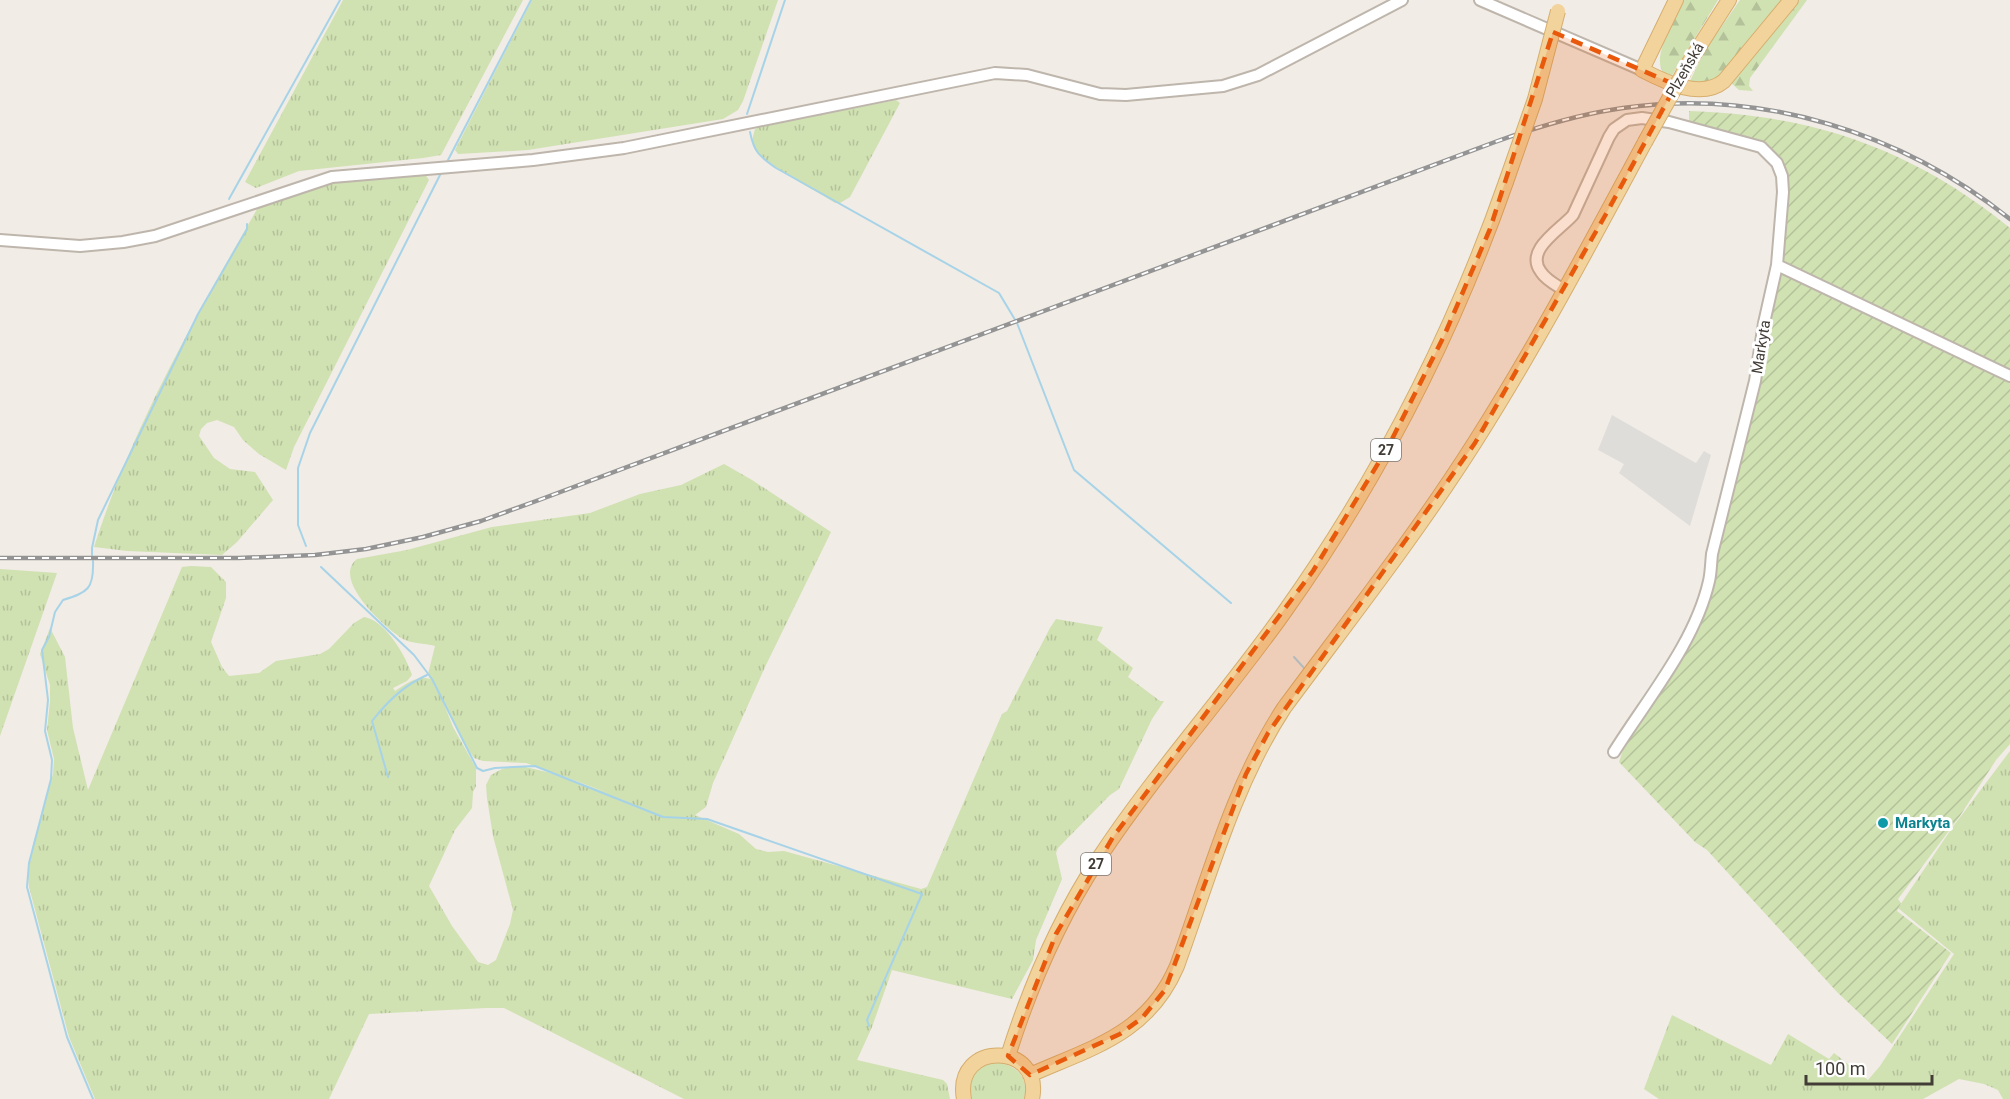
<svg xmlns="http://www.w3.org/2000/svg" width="2010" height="1099" viewBox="0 0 2010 1099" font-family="Roboto,sans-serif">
	<defs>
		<pattern id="grass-tufts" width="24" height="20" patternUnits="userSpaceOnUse" patternTransform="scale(1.5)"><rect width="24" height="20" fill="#d0e1b2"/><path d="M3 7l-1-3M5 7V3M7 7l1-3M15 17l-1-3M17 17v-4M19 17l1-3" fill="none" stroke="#b4c29a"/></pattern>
		<pattern id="forest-firs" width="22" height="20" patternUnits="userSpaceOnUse" patternTransform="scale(1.5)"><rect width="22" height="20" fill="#d0e1b2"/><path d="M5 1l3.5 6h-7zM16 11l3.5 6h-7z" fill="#b4c29a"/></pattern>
		<pattern id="garden-furrows" width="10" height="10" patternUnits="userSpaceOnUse" patternTransform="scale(1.5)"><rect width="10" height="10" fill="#d0e1b2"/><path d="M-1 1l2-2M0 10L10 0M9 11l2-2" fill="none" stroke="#b4c29a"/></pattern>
	</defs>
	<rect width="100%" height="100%" fill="#f1ece5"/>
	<path fill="url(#grass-tufts)" fill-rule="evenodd" d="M343,0h180l-82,155 -18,3 -124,13 -43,17 -11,-6z
		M532,0h246l-35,101 -5,9 -15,9 -195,31 -70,4 -3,-4 2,-4z
		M896,100l4,3 -50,94 -10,6h-5c-17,-11 -73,-40 -81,-55 -3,-7 -1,-12 1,-19l6,-3z
		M424,173l5,7 -135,267 -8,23 -27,-16 -16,-14 -9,-13 -17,-7 -10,3 -6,6 -2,7 15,22 16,11 25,3 18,28 -36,42 -15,13 -95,-4 -33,-4c39,-122 103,-233 166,-343l61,-20z
		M724,464l28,16 79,52 -66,135 -52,116 -7,24 -11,8 44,19 17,15 12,3 16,-1 137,38 6,-2 75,-173 5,-3 43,-83 6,-9 47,8 -6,13 36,28 -5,9 32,24h4l-12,18 -33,70 -9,6 -52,53 -2,5 6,26 -26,61 -3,20 -21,39 -120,-29 -20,57 -15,33 86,20 4,4 3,15h-266l-180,-91h-18l-117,6 -40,85h-234l-26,-62 -40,-150 -1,-11 5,-32 20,-70 1,-15 -7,-29 3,-29v-16l-10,-31 10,-26 15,29 8,71 15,62 94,-223 9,-1 20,1 15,15v16l-15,44 11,25 7,9 30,-3 17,-12 44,-7 9,-5 25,-26 10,-6c21,3 42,39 48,58l-5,6 -14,7 2,3c11,-7 22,-16 35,-12l-2,-5 7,-28c-11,-3 -23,-2 -32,-7 -18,-11 -72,-60 -46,-80l50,-9 85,-23 98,-14 50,-19 41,-9zM441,697l22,45 11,16 9,3 43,2 83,30 -62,-21 -22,-5 -11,-1 -12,3 -11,6 -5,10 1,13 6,38 20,74 -3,14 -14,36 -8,5 -10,-3 -26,-36 -23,-40 26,-56 17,-22 1,-16 3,-6v-18l-23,-41z
		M0,569l57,4 -57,163z
		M2010,751v348h-7l-5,-9 -14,-6 -25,-5 -36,20h-264l-15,-10 28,-74 99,50 17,-31 41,25 5,-6 34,27 12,-14 74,-112 -56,-46 54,-80z
		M999,1062c20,5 30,17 25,37h-52c-5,-23 6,-34 27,-37z"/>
	<path fill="url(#forest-firs)" d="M1682,0h36l-47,77c-4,-2 -8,-4 -10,-9 -6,-16 15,-52 21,-68z
		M1740,0h44l-64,76 -12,6 -18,-1 14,-29z
		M1795,0h12l-57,78 -1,8 4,5 -14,-1 -8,-7z"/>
	<path fill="url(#garden-furrows)" d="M1689,111c125,4 223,38 321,117v516l-14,16 -36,56 -62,83 3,4 -4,8 54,42 -59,91 -55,-52 -130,-142 -12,-8 -76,-80 14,-41 63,-101 73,-322 13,-137 -93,-40z"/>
	<path fill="#dfddda" d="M1612,415l84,48 8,-12 7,4 -21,71 -71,-53 5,-9 -26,-14z"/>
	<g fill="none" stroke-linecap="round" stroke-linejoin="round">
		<path stroke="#a7d3e8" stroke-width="2" d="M747,114l38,-114
			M750,132c4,20 9,24 26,36l223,125 18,30 57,147 157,133
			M448,160l83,-160
			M229,199l111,-199
			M306,546l-8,-21v-57l12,-35 131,-260
			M92,555v-7l6,-28 100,-206 49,-85v-5
			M93,561c1,28 -5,31 -30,39l-8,12 -6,25 -7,13 6,50 -3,31 7,29 -1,19 -22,84 -2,24 40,150 26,62
			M321,567l93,88 18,24 45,89 6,3 12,-3 40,-2 128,51 44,2 215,75 -55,126 2,6
			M1294,657l10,11
			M388,777l-16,-56c16,-20 31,-35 55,-46"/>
		<defs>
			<path id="minor" d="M1480,0l162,70
				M0,240l80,6 43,-4 32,-6 177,-59 201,-17 91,-12 371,-75 32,2 73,19 26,1 97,-9 35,-11 144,-75
				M1777,265l233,111
				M1564,290c-8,-5 -18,-10 -23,-18 -17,-22 19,-42 32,-57l36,-78 5,-8 13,-9 15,-2 27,4 92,25 16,16 5,13 1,16 -6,73 -13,58 -9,58 -43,173c-1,9 -1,19 -3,27 -14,62 -62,118 -95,171"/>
			<path id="major" d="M1676,0l-34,70c23,12 59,30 82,11l67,-81
				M1690,61l39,-61
				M1008,1056c22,-70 51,-137 91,-198 56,-85 125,-161 184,-244 94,-132 169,-278 223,-432
				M1030,1075c63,-28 118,-41 147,-109 32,-88 56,-180 107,-258 65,-88 132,-173 191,-266 61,-96 115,-198 170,-300
				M964,1099c-11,-59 80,-57 68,0"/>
		</defs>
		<use href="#minor" stroke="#beb6ac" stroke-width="14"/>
		<use href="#major" stroke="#d6ae6e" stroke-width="16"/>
		<use href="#minor" stroke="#fff" stroke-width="10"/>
		<use href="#major" stroke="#f3d39c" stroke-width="14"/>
		<defs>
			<path id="rail" d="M0,558h239l76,-3 51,-6 57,-12 58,-16 58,-21 956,-358c42,-15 84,-28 128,-34 138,-20 279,25 387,111"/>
		</defs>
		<use href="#rail" stroke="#949494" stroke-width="4.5"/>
		<use href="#rail" stroke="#fff" stroke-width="2" stroke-dasharray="7" stroke-linecap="butt"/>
		<defs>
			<path id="major-bridge" d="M1645,142l45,-81
				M1506,182l29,-83 23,-88"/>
		</defs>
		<use href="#major-bridge" stroke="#d6ae6e" stroke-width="16" stroke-linecap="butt"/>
		<use href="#major-bridge" stroke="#f3d39c" stroke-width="14"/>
	</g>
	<path fill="#e8590c" fill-opacity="0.2" stroke="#e8590c" stroke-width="4.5" stroke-dasharray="12 8" stroke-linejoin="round" d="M1553,32l123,53 -70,129 -131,229 -207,290 -22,41 -81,216 -23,28 -22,16 -90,41 -22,-19 48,-122 57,-97 200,-266 75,-124 56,-111 46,-107z"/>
	<circle fill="#0f9aa8" stroke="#fff" stroke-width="2" cx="1883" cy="823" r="6"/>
	<g text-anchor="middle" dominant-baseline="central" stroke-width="6" stroke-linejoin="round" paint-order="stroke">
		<g fill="#fff" stroke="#7b7672" stroke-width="1.5">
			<rect x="1371" y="439" width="30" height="22" rx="4.5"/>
			<rect x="1081" y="853" width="30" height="22" rx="4.5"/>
		</g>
		<g font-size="14" font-weight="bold" fill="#423c36">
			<text x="1386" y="450">27</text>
			<text x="1096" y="864">27</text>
		</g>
		<g font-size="15" fill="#423c36" stroke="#fff">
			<text transform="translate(1685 70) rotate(-60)">Plzeňská</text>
			<text transform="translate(1761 347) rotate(-81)">Markyta</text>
		</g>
		<g font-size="15" font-weight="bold" fill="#0d838f" stroke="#fff" text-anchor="start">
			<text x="1895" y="823">Markyta</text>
		</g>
	</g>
	<path d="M1806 1075v9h126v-9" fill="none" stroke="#423c36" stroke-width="3"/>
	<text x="1815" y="1075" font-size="18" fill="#423c36" stroke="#ffffff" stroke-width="4.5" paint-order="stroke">100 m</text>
</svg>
